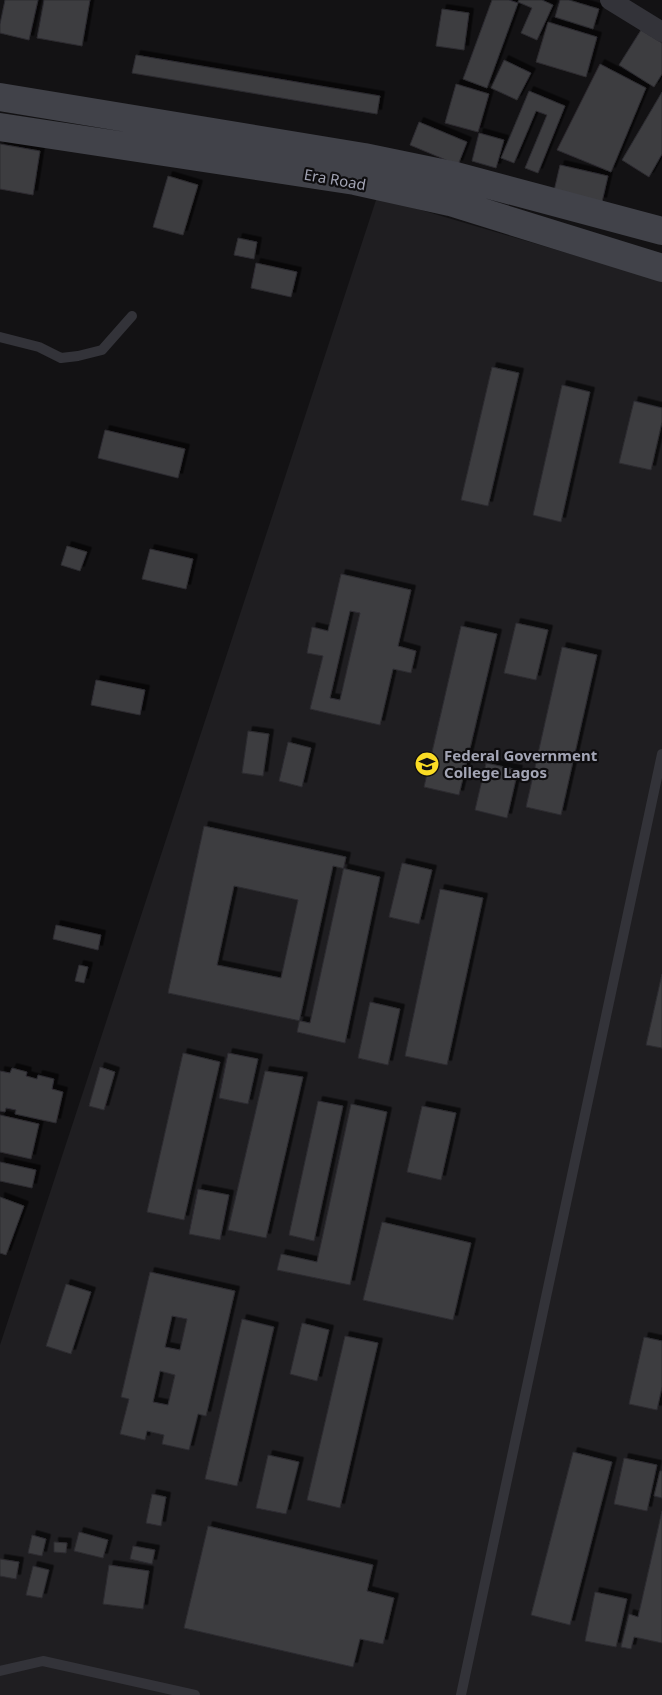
<svg xmlns="http://www.w3.org/2000/svg" width="662" height="1695" viewBox="0 0 662 1695" font-family="'Noto Sans',sans-serif">
	<defs>
		<filter id="shadow"><feDropShadow dx="4.5" dy="-4.5" stdDeviation="0" flood-color="#0009"/></filter>
	</defs>
	<rect width="100%" height="100%" fill="#131214"/>
	<path fill="#1f1e21" d="M377,197l285,84v1414h-662v-350z"/>
	<path fill="#3c3c41" stroke="#2d2c30" fill-rule="evenodd" filter="url(#shadow)" d="M5,0h33l-9,40 -29,-7v-9z
		M44,0h46l-8,46 -45,-8z
		M492,0h17l9,3 -31,85 -24,-9z
		M519,0h23l11,5 -16,35 -16,-7 11,-25 -14,-6z
		M560,0h9l30,9 -6,20 -38,-12z
		M442,9l27,4 -5,37 -28,-4z
		M548,22l49,15 -11,40 -50,-15z
		M641,30l21,13v31l-8,13 -35,-22z
		M136,55l244,41 -3,18 -245,-41z
		M504,60l27,13 -14,27 -26,-12z
		M600,64l46,24 -35,84 -54,-22z
		M456,84l33,10 -11,38 -33,-9z
		M529,91l36,15 -27,67 -13,-5 22,-53 -11,-4 -22,52 -13,-5z
		M662,92v62l-13,23 -27,-17z
		M419,122l48,20 -9,23 -48,-20z
		M479,133l25,7 -8,28 -24,-7z
		M0,144l40,7 -7,44 -33,-6z
		M560,165l48,11 -6,26 -48,-11z
		M168,176l30,9 -15,50 -30,-8z
		M238,238l19,4 -3,17 -20,-4z
		M256,263l41,9 -6,25 -40,-9z
		M492,367l27,6 -31,133 -27,-6z
		M562,385l28,7 -29,130 -28,-7z
		M634,401l28,7v14l-11,48 -32,-7z
		M105,430l80,19 -7,29 -80,-20z
		M67,546l20,6 -7,19 -19,-6z
		M150,549l43,10 -7,30 -44,-10z
		M341,574l70,16 -13,56 18,5 -5,22 -18,-4 -13,56 -70,-16 13,-53 -16,-3 5,-26 16,4zM350,611l10,2 -20,87 -10,-2z
		M516,623l32,7 -12,50 -32,-7z
		M461,626l36,8 -38,161 -35,-8z
		M562,647l35,8 -36,160 -35,-8z
		M96,680l49,10 -5,25 -49,-10z
		M248,731l21,3 -6,42 -21,-3z
		M288,742l23,6 -9,39 -23,-6z
		M486,763l32,7 -11,48 -32,-8z
		M204,826l142,31 -36,166 -142,-30zM234,886l64,14 -17,78 -64,-13z
		M402,863l30,7 -13,54 -30,-7z
		M333,866l47,11 -35,166 -48,-11z
		M440,889l43,9 -36,167 -42,-9z
		M56,925l45,10 -3,15 -45,-11z
		M79,965l9,2 -4,16 -9,-2z
		M662,974v74l-16,-3z
		M370,1002l30,7 -12,56 -30,-7z
		M183,1053l37,9 -36,158 -37,-8z
		M228,1053l30,6 -10,45 -29,-6z
		M100,1067l15,5 -11,38 -15,-4z
		M12,1068l15,4 -1,4 11,3 1,-4 16,4 -2,10 11,3 -7,31 -41,-9 1,-4 -10,-2 -1,4 -5,-1v-40l10,2z
		M265,1071l38,6 -37,161 -38,-8z
		M318,1101l25,5 -29,135 -25,-6z
		M351,1104l36,8 -37,173 -73,-15 4,-16 36,8z
		M422,1106l34,7 -15,67 -34,-8z
		M0,1115l39,9 -8,35 -31,-7z
		M0,1162l36,8 -4,18 -32,-7z
		M198,1189l31,6 -9,45 -31,-6z
		M0,1197l24,9 -18,49 -6,-2z
		M382,1222l89,21 -18,77 -90,-20z
		M150,1272l85,19 -29,125 -8,-2 -9,36 -27,-6 2,-9 -17,-4 -2,9 -25,-6 9,-35 -8,-2zM172,1316l15,3 -7,31 -15,-3zM160,1371l15,4 -7,30 -15,-3z
		M66,1284l25,8 -20,62 -25,-8z
		M242,1319l32,8 -37,159 -32,-7z
		M302,1323l27,7 -12,51 -27,-7z
		M345,1336l33,7 -38,165 -33,-8z
		M644,1337l18,4v46l-5,23 -28,-6z
		M573,1452l39,10 -42,163 -39,-10z
		M268,1455l31,7 -13,52 -30,-6z
		M624,1458l33,7 -10,46 -33,-7z
		M660,1471h2v27l-8,-2z
		M152,1494l14,3 -5,29 -15,-3z
		M662,1511v132l-28,-6 -3,12 -10,-2 8,-33 9,3z
		M208,1526l165,39 -6,26 27,7 -11,46 -23,-5 -7,28 -169,-39z
		M79,1532l29,8 -5,18 -29,-7z
		M32,1535l14,4 -4,17 -14,-3z
		M54,1542l13,1 -1,10 -12,-1z
		M133,1546l22,4 -3,14 -22,-5z
		M0,1559l19,3 -3,17 -16,-3z
		M109,1565l40,6 -6,38 -40,-5z
		M33,1566l16,4 -7,28 -16,-3z
		M595,1592l32,7 -11,48 -31,-6z"/>
	<g fill="none" stroke-linecap="round" stroke-linejoin="round">
		<path stroke="#333339" stroke-width="10" d="M0,337l39,10 22,11 17,-2 24,-6 30,-34
			M0,1671l43,-10 152,34
			M461,1695l201,-941"/>
		<path stroke="#333339" stroke-width="20" d="M610,0l52,32"/>
		<path stroke="#414249" stroke-width="28" d="M0,97l364,60 92,19 206,55
			M0,127l355,54 95,21 212,66"/>
	</g>
	<defs>
		<symbol id="school-disc" viewBox="-11 -11 22 22"><circle r="9.5" fill="#fadc25" stroke="#0e0d0f"/><path d="M0-5L7-2L0 1L-7-2ZM-4 1L0 2.5L4 1V4Q0 6-4 4Z" fill="#111"/></symbol>
	</defs>
	<g fill-rule="evenodd">
		<use href="#school-disc" x="413" y="750" width="28" height="28"/>
	</g>
	<g text-anchor="middle" dominant-baseline="central" stroke-width="4.5" stroke-linejoin="round" paint-order="stroke">
		<g font-size="15" fill="#a3a5b5" stroke="#0e0d0f">
			<text transform="translate(335 179) rotate(10)">Era Road</text>
		</g>
		<g font-size="15" font-weight="bold" fill="#a3a5b5" stroke="#0e0d0f" text-anchor="start">
			<text x="444" y="755">Federal Government<tspan x="444" dy="17">College Lagos</tspan></text>
		</g>
	</g>
</svg>
